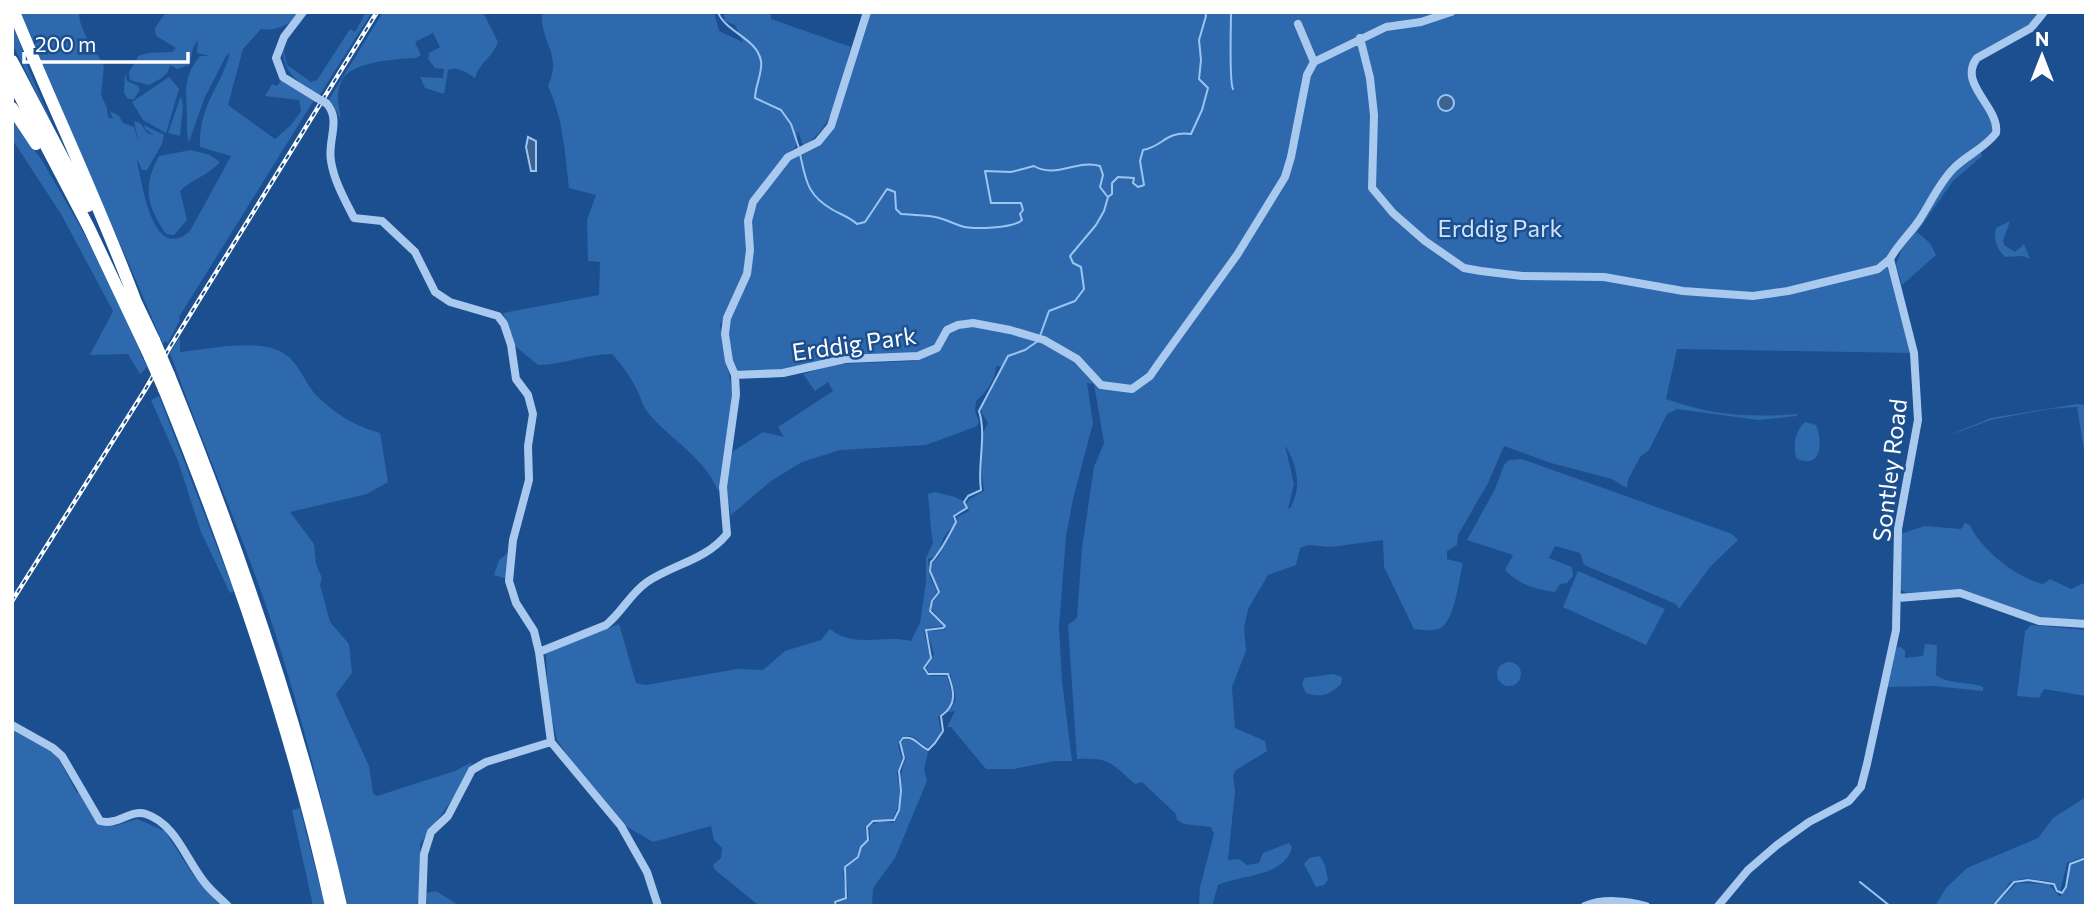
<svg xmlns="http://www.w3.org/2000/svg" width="2098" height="918" viewBox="0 0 2098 918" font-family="Commissioner,sans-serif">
	<rect width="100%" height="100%" fill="#1b4f8f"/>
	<path fill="#2e69ad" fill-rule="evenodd" d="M20,12h59c0,19 16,37 25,54l-3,29 6,13 1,9 5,2 -3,-8 9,5 4,7 11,4 5,17 -5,-23 6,2 7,10 7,2 -9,-6 -1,-4 20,10 -2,9 -15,26h-5l-5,-11v2c5,23 16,103 53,70l41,-75 -31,-9c-1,-44 20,-57 30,-94l-4,3 -22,43 -15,43c-3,-10 -2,-18 -2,-28 -1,-23 -4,-38 13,-58h10l-13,-3 1,-13 -5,8 -4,17 -12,4 -7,-4c-1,11 -12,15 -21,20l-19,-5c-4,-12 5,-13 8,-24l10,-3 24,-1 4,-4 -20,-12 -1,-8 11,-16h135c-9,12 -26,20 -40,17l-18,20 -15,56 47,34 16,-14 10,-14 -2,-11 -34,-4 7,-12 5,2 5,-7 32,21 -135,217 1,3 -12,23 -3,-2 -2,3 -34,-80 -87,-191z
		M366,12h6l-53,84c-20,-15 -37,-21 -36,-49l4,18 24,17 6,-2 33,-51 5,3z
		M383,12h100l15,30c-6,16 -19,21 -23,36 -9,-6 -17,-12 -27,-8l-4,24 -19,-6 -5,-11 23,1 1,-9 -9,-1 -7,-9 1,-6 11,-6 -7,-14 -18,9 6,13 -5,3c-19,1 -64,3 -74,22 -7,13 -3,27 -1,40l-7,-14 -6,-5z
		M542,12h172l5,19 24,11 -8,-17 -10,-4 -2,-9h48v7l80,28c-10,34 -15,81 -48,99l-5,-15 -2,16 -9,6 -36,48 -7,20 4,30 -4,23 -24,51 13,71 -15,95c-12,-32 -47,-51 -69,-77 -6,-6 -8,-16 -12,-24 -7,-14 -15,-25 -25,-36 -26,0 -49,11 -74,11l-23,-19 -12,-33 96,-18 1,-33 -12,-1 -1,-41 9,-25 -27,-7c-4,-35 -6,-70 -21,-102 15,-34 -8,-41 -6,-74z
		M870,12h1174l-13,16 -59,38 24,67 -42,34 -64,92 24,94 -237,-4 -11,50c44,16 84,19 131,15v2l-39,4 -81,-11 -10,5 -18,36 -9,7 -12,23 -1,8 -15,-9 -61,-16 -47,-17 -16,37 -30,52 -1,10 -10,6v8l16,4c-4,16 -8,55 -21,64 -7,5 -19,3 -28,2l-30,-62 -1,-27 -52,7 -22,-2 -9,3 -4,17 -28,10 -20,34 -4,19 2,23 -14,36 3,41 30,13 2,10 -31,19 -3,5 2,16 -7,69 11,-1 8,6 12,-2 4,-10 26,-10 3,4c-7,30 -51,28 -74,38l-6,21h-13l1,-19 14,-53 -3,-7 -27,-3 -7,-4 -1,-6 -34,-32 -7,2c-24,-21 -25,-27 -58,-25l-9,-134 9,-7 5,-70 12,-81 10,-24 -10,-59 -7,-1 6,40 -20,76 -7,37 -7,92 3,53 10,80h-18l-40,8h-28l-35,-42h-4l8,-16 -8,1c16,-14 4,-22 4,-37l-5,-2h-16l-4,-4 8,-15 -7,-23 16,-1 3,-4 -14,-16v-6l8,-12 -8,-18 -1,-11c11,-5 10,-16 16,-26 5,-8 10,-11 10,-20l12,-6 -3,-6 2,-5 16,-9c-2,-21 -8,-50 4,-68l-6,-10 -1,-9 9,-10 2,-10 11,-17 -7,-1c0,13 -10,27 -20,35l-1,10 4,11 -2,4 -51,19 -86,5 -38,12 -31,19 -40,34 -5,-27 6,-36 31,-20 21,5 -6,-10 55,-36 -5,-9 -13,9 -12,-17 33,-10 79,-3 11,-6 -10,-1 -135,17 -43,1 -7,-12 -3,-26 3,-18 19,-41 -1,-54 7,-16 33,-45 45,-33zM1285,445c12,21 17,40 6,62l-3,2 6,-25z
		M12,19l16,49 29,67 -45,-92z
		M125,73l2,8 11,5 2,4 -6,9h-6l-4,-6z
		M169,77l10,12 -13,44 -23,-13 -11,-18z
		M181,96l2,11 -3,29 -12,-3z
		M12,118l31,44 38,66 24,45 42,94 -7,7 -12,-20 -38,1 23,-44 -52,-97 -49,-75z
		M191,150l19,5 10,7c-11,13 -28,17 -40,29l7,29 -13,15 -8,-1c-19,-28 -24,-47 -7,-78z
		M1980,151l2,5 -29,25 -36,51 13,11 6,12 -34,30 -6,-21 6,-16 42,-65 12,-14z
		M2010,221l-7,20 1,4 11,7 9,-8 6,15 -7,-3 -18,1c-8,-9 -12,-16 -9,-29z
		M180,337v15c29,-3 58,-10 87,-5 34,7 33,34 53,52 20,18 34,26 60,34l8,49 -21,12 -77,18 24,32 2,20 6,14 -2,7 10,37 19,22 3,29 -16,21 33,72 4,27 4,3 78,-25 17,-9 -15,31 -37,51 1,35 -4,27h-70c-24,-104 -49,-208 -84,-309 -29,-82 -64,-162 -93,-244z
		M159,396l75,195 -4,2 -29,-61 -23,-71 -27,-61z
		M2077,404l9,1v87l-1,-36 -8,-49 -28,2 -58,11 -49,18 49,-20z
		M1805,422l11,3c7,17 6,46 -20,33 -3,-13 -1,-27 9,-36z
		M1522,459l210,75 6,6 -28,27 -31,42 -3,-5 -92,-39 -4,-12 -25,-7 -6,12 23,9 1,9 -6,7 -7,1 -5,8c-19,-2 -37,-8 -50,-22l8,-15 -46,-15 28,-51 9,-24 5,-5z
		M935,492l20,5 8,4 3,9 -12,4 -1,5 2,4 -11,14 -7,19 -9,3 2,18 7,14 -7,13 -1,7 15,15 -16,2 -4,4 6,25 -7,14 8,5h16l6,22 -3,8 -12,11 3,15 -5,9 -9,7c-9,-7 -16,-17 -27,-9l-2,6 4,14 -5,14 3,18 -2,16 -6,13h-19l-8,8 3,11 -8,8 -3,9c-20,14 -13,18 -11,40l-10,5 -1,5h-79l1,-2 -43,-35 -1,-4 8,-7 1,-10 -8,-8 -3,-14 -58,16 -29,-17 -42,-49 -25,-36 -9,-41 -2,-45 21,-11 52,-19 17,59 10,2 91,-16 26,1 22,-19 36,-11 9,-11c24,20 53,5 81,12l9,-18 6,-41v-24l7,-15c-3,-16 -3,-32 -5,-49z
		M1965,523l5,2c11,25 47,53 73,59l7,-5 21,10 15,-7v40l-47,-3 -80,-29 -53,3 -5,-3 -1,-56 25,-8 36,3z
		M509,552l-2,27 -13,-4 5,-15z
		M1578,571l87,38 -19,36 -83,-38z
		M2031,625l55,5v66l-42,-7 -5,9 -22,-2 8,-65z
		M1925,644l12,1 -1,30c13,10 32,6 47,12v4l-50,-5 -46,1 8,-39 6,-1 4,4v7l18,-2z
		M1497 674a12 12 0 1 1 24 0a12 12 0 1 1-24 0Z
		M1333,674l9,3 -1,7c-12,11 -19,14 -35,9l-4,-8 2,-7z
		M12,730l44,24 21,39 2,-2 25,33 11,2 22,-7 28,12 28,44 31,31h-212z
		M904,739l9,1 15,12 -4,17 3,12 -32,77 -22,30 -1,18h-35l2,-4 9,-5 -2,-29 13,-11 3,-9 8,-9 -1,-13 11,-5 13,2c15,-24 2,-43 13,-65l-5,-14z
		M2086,797v59l-19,7 -7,29 -6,-10 -29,-4 -15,4 -8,12 -12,12h-55l11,-18 21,-20 71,-30 15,-20z
		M300,808l25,98h-12l-21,-96z
		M1320,856l5,9 3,15 -4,5 -8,2 -12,-23 5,-6z
		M2086,859v47h-92l23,-23 32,1 11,13 8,-11 2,-22z
		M436,891l24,15h-33l-1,-13z"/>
	<path fill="#3c6290" stroke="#9cc4f0" stroke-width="2" d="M1438 103a8 8 0 1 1 16 0a8 8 0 1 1-16 0Z
		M528,137l8,4v30h-5l-5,-24z"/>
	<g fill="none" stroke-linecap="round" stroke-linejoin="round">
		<path stroke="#9cc4f0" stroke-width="2" d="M718,12c7,20 39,26 43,49 2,11 -6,25 -6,37l26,12 10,14 8,24
			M1231,12c0,14 -2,70 2,77
			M800,154c6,27 7,41 33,56 9,5 16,7 24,14l8,-2 22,-33 8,3 1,17 5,5c12,1 23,1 34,3 10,2 17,6 26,9 12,4 53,2 61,-6l-2,-6 3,-4 -2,-7h-30l-6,-32 26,1 23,-6c22,13 43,-7 66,0l3,9 -3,12 7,9
			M1040,336l9,-25 26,-10 9,-12 -3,-22 -8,-4 -3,-7 26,-31 8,-14 4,-14 4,-3v-11l6,-6 16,1 -1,5 5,4 6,-2 -4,-24 3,-11c21,-4 22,-19 48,-16l11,-24 6,-22 -9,-9 2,-19 -2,-20 7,-24 -1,-4
			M1860,882l30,24
			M836,906l-1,-4 11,-4 -1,-31 13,-10 3,-10 7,-7 -1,-13 6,-6 21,-1 5,-10 2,-19 -2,-20 5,-13 -4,-16 3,-4c12,-2 15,7 25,12l7,-7 8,-12 -2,-15c17,-12 13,-25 7,-42h-20l-4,-6 7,-10 -5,-28 17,-2 2,-2 -15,-15 2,-10 7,-9 -9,-21 1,-9c7,-6 20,-30 25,-40l-2,-6 13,-8 -3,-6 4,-6 13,-6c-4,-26 6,-54 -2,-79l29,-55 17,-6 13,-9
			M1993,906l21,-24 14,-2 26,4 3,7 5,2 4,-6 4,-23 16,-6"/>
		<path stroke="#a9c9ee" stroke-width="8" d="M303,12l-19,25 -8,21 7,19 34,21
			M1298,24l16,38
			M1360,38l10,40 4,37 -2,73 21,25 32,28 39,27 17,3 41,5 82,1 79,14 70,5 35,-5 90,-22 12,-10
			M326,103c16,16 1,38 5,58 3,20 14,39 23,57l28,3 33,31 20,40 15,10 48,14 6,8 7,21 5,34 12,16 5,19 -5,32 1,34 -16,60 -4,41 7,22 18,28 5,21 12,90 -65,20 -14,8 -24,46 -17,16 -7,22 -2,52
			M735,375l48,-2 62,-14 73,-3 19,-8 10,-18 11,-5 15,-2 37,7 34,10 33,19 24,26 31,4 18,-13 9,-13 78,-108 48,-78 6,-20 16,-82 7,-13 72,-35 35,-5 30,-10
			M1898,598l62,-5 79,28 47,3
			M539,652l67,-27c16,-13 24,-31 41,-43 27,-18 59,-22 80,-48l-4,-47 13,-92 -1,-20 -6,-14 -4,-27 2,-16 20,-44 3,-24 -2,-29 5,-19 35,-45 30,-15 13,-16 36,-114
			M12,725l41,23 9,8 38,65c18,5 30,-12 46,-7 30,10 40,46 59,69 6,8 15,15 23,23
			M551,742l70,84 26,46 11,34
			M1585,906c18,-8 43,-5 61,0
			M1718,906l30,-36 29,-25 32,-23 40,-21 12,-14 6,-23 29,-134 2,-101 20,-109 -4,-67 -24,-94c8,-15 21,-26 30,-40 11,-17 19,-36 34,-51 13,-13 31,-20 42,-35 4,-26 -39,-49 -19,-75l54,-30 13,-16"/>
		<path stroke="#fff" stroke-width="12" d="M14,12c40,98 86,194 123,293
			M12,61l76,145
			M12,81l77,147 61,129
			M12,108l24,36
			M134,298l20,42
			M169,375c70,173 131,349 172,531
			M164,389c68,168 128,339 167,517"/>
		<defs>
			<path id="rail" d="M12,601l133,-211 25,-43 207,-335"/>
		</defs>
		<use href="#rail" stroke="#fff" stroke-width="4.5"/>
		<use href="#rail" stroke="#1b4f8f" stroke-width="2" stroke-dasharray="5" stroke-linecap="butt"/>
		<path stroke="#a9c9ee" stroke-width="8" d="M317,98l9,5"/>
		<path stroke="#fff" stroke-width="12" d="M154,340l15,35
			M150,357l14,32"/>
	</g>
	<g text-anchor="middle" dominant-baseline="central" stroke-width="5" stroke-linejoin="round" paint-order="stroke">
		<g font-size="24" fill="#cfe3fa" stroke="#1b4f8f">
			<text x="1500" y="227">Erddig Park</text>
		</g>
		<g font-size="24" fill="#fff" stroke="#1b4f8f">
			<text transform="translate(854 343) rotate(-8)">Erddig Park</text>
			<text transform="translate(1889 470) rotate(-83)">Sontley Road</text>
		</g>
	</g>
	<rect width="2098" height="918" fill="none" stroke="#ffffff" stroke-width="28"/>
	<g transform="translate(2042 56)" stroke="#1b4f8f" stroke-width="5" paint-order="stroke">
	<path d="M0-5L12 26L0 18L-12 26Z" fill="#ffffff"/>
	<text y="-10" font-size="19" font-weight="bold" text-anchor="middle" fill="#ffffff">N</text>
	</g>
	<path d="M24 52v10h164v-10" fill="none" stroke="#ffffff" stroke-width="3.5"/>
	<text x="35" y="52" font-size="21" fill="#ffffff" stroke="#1b4f8f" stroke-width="5" paint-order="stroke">200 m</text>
</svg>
